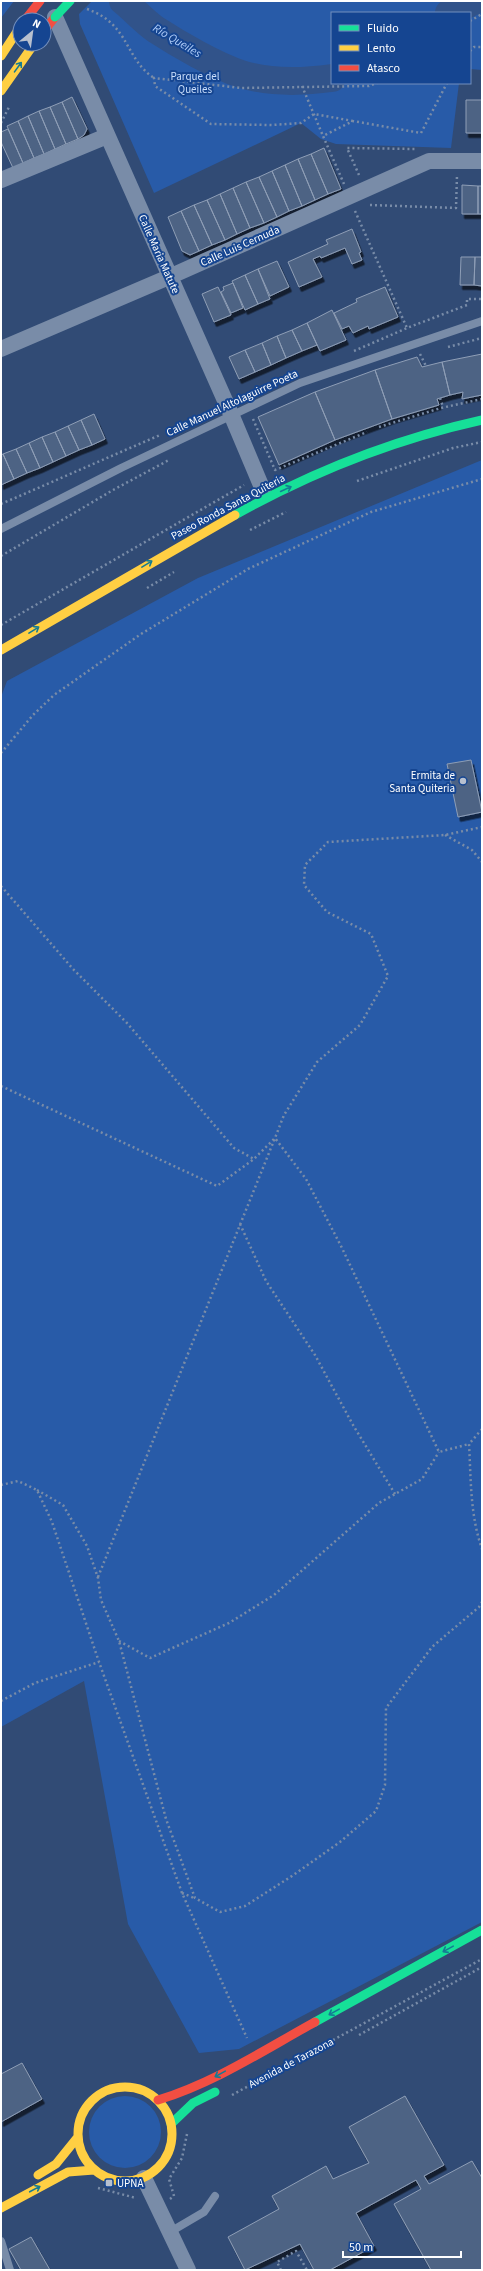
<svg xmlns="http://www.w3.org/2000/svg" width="483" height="2271" viewBox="0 0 483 2271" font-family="'Source Sans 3',sans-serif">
	<defs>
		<filter id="shadow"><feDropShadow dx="2.5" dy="4.5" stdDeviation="0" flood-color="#0009"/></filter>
	</defs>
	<rect width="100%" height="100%" fill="#314b75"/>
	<path fill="#285ba8" d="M1,1h13l-13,17z
		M92,1h390v69l-12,-1v-56h-138v70h127l-8,65 -115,-4 -15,-5 -20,-16 -147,70 -74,-169 -1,-10z
		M482,460v1462l-243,127 -40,4 -71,-129 -44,-243 -83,46v-1030l6,-16 191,-103z
		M89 2132a36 36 0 1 1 72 0a36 36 0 1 1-72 0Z"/>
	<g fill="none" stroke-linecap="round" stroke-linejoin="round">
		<path stroke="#31538a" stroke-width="28" d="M123,1c11,9 21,20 32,28 23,15 61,37 86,45 29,9 62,8 91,4
			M449,13l25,-12"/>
	</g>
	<path fill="#4e6384" stroke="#8e9eb6" filter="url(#shadow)" d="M72,97l15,32 -3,6 -6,4 -16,-37z
		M466,100h16v33h-16z
		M62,102l16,37 -12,5 -16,-37z
		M50,107l16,37 -11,5 -16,-38z
		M39,111l16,38 -11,5 -16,-38z
		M28,116l16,38 -10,4 -16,-37z
		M18,121l16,37 -11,5 -16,-37z
		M8,129l15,34 -10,5 -12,-26v-10z
		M324,148l17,41 -13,5 -17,-40z
		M311,154l17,40 -13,6 -17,-41z
		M298,159l17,41 -13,6 -17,-41z
		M285,165l17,41 -13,5 -17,-40z
		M272,171l17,40 -12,6 -18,-40z
		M259,177l18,40 -13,6 -18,-41z
		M246,182l18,41 -14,5 -17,-40z
		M462,185l16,1v28h-16z
		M478,186h4v28h-4z
		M233,188l17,40 -13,6 -17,-40z
		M220,194l17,40 -12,6 -18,-40z
		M207,200l18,40 -13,5 -18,-40z
		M194,205l18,40 -13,6 -18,-40z
		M181,211l18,40 -9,4 -8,-4 -14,-34z
		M352,229l9,23 -2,1 3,7 -10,4 -7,-16 -24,10 -1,-2 -7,3 9,18 -23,10 -11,-25 40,-18 -2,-4z
		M461,257h14l-1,28h-14z
		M475,257h7v29l-8,-1z
		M277,261l12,26 -19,9 -12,-27z
		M258,269l12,30 -12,5 -13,-29z
		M245,275l13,29 -13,6 -13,-29z
		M233,283l10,25 -12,5 -10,-21 3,-2 -1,-3z
		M218,287l13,28 -17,7 -12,-28z
		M385,287l13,30 -29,12 -1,-3 -15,7 -4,-7 -7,3 -8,-16 23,-11 -1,-3z
		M332,310l14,30 -26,11 -13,-28z
		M307,323l10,22 -15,6 -10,-21z
		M292,330l10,21 -16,7 -9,-22z
		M277,336l9,22 -15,7 -9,-22z
		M262,343l9,22 -16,7 -10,-22z
		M245,350l10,22 -16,7 -10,-22z
		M482,354v41l-20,4 1,-7 -13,3 -8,-33z
		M417,357l5,10 20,-5 8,33 -13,4 2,6 -47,14 -17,-49z
		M375,370l17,49 -57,21 -20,-48z
		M315,392l20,48 -56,25 -21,-48z
		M94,414l11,25 -13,6 -11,-25z
		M81,420l11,25 -13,5 -11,-24z
		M68,426l11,24 -13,6 -11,-24z
		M55,432l11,24 -13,6 -11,-25z
		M42,437l11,25 -13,6 -11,-25z
		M29,443l11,25 -13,5 -11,-24z
		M16,449l11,24 -13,6 -11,-25z
		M3,454l11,25 -13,6v-30z
		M471,760l11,52 -24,5 -11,-53z
		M22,2063l20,36 -41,23v-48z
		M405,2096l39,69 -20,11 5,8 43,-23 10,17v92h-51l-37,-66 27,-15 -5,-9 -60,33 18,33 -44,24h-16l-14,-26 -55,26 -17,-33 51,-28 -7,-13 54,-30 7,13 36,-16 -20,-36z
		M31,2237l19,33h-29l-12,-21z"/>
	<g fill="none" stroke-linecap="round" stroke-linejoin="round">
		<path stroke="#798ca8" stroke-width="2.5" stroke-dasharray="2 3" stroke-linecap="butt" d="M87,9c43,15 37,49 67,69
			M470,21l12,-7
			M470,51l4,-4h8
			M302,86l21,50
			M353,121l-39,-7 -13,9 -29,2 -61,-1 -56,-38 -1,-8 87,10 128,-2 8,-3
			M1,123l8,-16
			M359,175l-12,-27 69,1
			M344,184l-21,-48 30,-15 68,12 26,-50
			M370,205l86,3 1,-33
			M355,211l52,117
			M448,347l34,-9
			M354,351l53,-23 60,-23v-6h15
			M420,354l6,12
			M440,398l3,9
			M253,419l22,51 92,-38
			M379,427l62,-19 41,-9
			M357,481l96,-33 29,-6
			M1,504l159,-69
			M250,530l36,-18
			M1,556l112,-66 56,-30
			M147,588l27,-16
			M1,625l243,-140
			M1,753l32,-38 21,-20 87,-61 107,-65 123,-57 111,-33
			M445,835l27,15 10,12
			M1,886l72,83 54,54 107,125 20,11
			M1,1086l216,100 37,-27 21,-21 9,-23 33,-53 43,-37 28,-49 -17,-42 -44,-22 -23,-27 1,-20 23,-23 117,-7 37,-8
			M240,1224l26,57 49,74 38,70 42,69
			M482,1429l-13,15c2,35 1,71 13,105
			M1,1485l17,-4 19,9 15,32 47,140 83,231 65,145
			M37,1490l26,15 24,41 11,32 3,22 18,41 47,178 29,79 25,14 25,-6 47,-30 48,-34 36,-31 9,-26 1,-77 46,-61 47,-40 3,-5
			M98,1577l177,-439 31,41 35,67 98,206 30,-8
			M119,1641l31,17 79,-35 45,-28 105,-92 43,-24 17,-27
			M1,1701l34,-18 64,-21
			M182,1893l12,5
			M359,2035l123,-68
			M232,2095l250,-136
			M98,2188l38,10
			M170,2199l4,-3 -5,-17 13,-21 5,-24
			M281,2270l-4,-8 19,-11 11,19"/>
		<path stroke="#798ca8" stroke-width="8" d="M1,529l120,-61 179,-85 182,-62
			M170,2232l34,-20 11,-16
			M1,2241l9,29"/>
		<path stroke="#798ca8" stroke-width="16" d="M55,17l176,397 32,76
			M1,180l106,-44
			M1,349l168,-72 260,-116h53
			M144,2178l44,92"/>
		<path stroke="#16e098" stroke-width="9" d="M235,515c77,-43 161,-76 247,-95
			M315,2022l167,-92
			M171,2124l22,-21 22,-11"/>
		<path stroke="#ffcf43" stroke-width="9" d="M1,56l19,-29
			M1,91l33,-47
			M1,650l234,-135
			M78 2134a47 47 0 1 1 94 0a47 47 0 1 1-94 0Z
			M38,2175l18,-11 21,-26
			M1,2208l67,-36 26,-2"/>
		<path stroke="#f24e42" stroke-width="9" d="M25,20l15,-19
			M44,31l11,-14
			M158,2100c56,-17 106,-50 157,-78"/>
		<path stroke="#16e098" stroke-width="9" d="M55,17l15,-16"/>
	</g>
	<defs><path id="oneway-shaft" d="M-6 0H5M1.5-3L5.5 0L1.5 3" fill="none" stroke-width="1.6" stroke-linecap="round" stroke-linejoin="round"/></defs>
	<g stroke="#157b93">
		<use href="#oneway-shaft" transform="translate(18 67) rotate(-54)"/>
		<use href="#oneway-shaft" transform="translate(286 489) rotate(-25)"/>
		<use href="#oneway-shaft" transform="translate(147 564) rotate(-31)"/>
		<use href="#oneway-shaft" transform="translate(34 630) rotate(-32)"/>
		<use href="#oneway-shaft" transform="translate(448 1949) rotate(151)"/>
		<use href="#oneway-shaft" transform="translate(334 2012) rotate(151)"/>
		<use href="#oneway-shaft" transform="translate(220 2074) rotate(151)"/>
		<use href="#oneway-shaft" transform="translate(35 2189) rotate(-28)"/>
	</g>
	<g fill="#b7c0cf" stroke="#154591" stroke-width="1.5">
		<circle cx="463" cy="781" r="4"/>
		<rect x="105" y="2179" width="8" height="8" rx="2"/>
	</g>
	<g text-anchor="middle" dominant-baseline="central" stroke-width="4" stroke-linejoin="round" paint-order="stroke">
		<g font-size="11" fill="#c9defc" stroke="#154591">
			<text x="195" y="76">Parque del<tspan x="195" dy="13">Queiles</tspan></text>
		</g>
		<g font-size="11" fill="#fff" stroke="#154591">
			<text transform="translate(240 246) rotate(-24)">Calle Luis Cernuda</text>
			<text transform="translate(159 254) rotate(66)">Calle Maria Matute</text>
			<text transform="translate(232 403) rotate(-25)">Calle Manuel Altolaguirre Poeta</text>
			<text transform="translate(228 507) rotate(-28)">Paseo Ronda Santa Quiteria</text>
			<text transform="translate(291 2063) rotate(-28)">Avenida de Tarazona</text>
		</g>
		<g font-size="11" fill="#fff" stroke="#154591" text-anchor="end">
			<text x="455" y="775">Ermita de<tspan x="455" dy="13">Santa Quiteria</tspan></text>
			<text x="117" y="2183" text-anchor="start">UPNA</text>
		</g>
		<g font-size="12" font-style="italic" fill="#afccf8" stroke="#154591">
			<text transform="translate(177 41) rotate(31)">Río Queiles</text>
		</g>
	</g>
	<rect width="483" height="2271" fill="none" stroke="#ffffff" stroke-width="4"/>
	<rect x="331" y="12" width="140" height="72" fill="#154591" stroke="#738fbd"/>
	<rect x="339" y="25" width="20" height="6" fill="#16e098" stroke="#738fbd"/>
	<text x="367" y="32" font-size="12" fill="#ffffff">Fluido</text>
	<rect x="339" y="45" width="20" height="6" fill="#ffcf43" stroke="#738fbd"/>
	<text x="367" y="52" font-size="12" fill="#ffffff">Lento</text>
	<rect x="339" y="65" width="20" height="6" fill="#f24e42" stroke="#738fbd"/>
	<text x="367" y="72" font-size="12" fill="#ffffff">Atasco</text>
	<g transform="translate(32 32) rotate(29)"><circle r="19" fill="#154591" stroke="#738fbd"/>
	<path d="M0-3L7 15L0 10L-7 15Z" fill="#b7c0cf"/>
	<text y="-6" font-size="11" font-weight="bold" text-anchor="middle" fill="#ffffff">N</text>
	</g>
	<path d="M343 2251v6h118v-6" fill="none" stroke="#ffffff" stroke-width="2"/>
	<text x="349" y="2251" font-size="12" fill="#ffffff" stroke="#154591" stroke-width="3" paint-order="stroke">50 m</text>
</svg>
